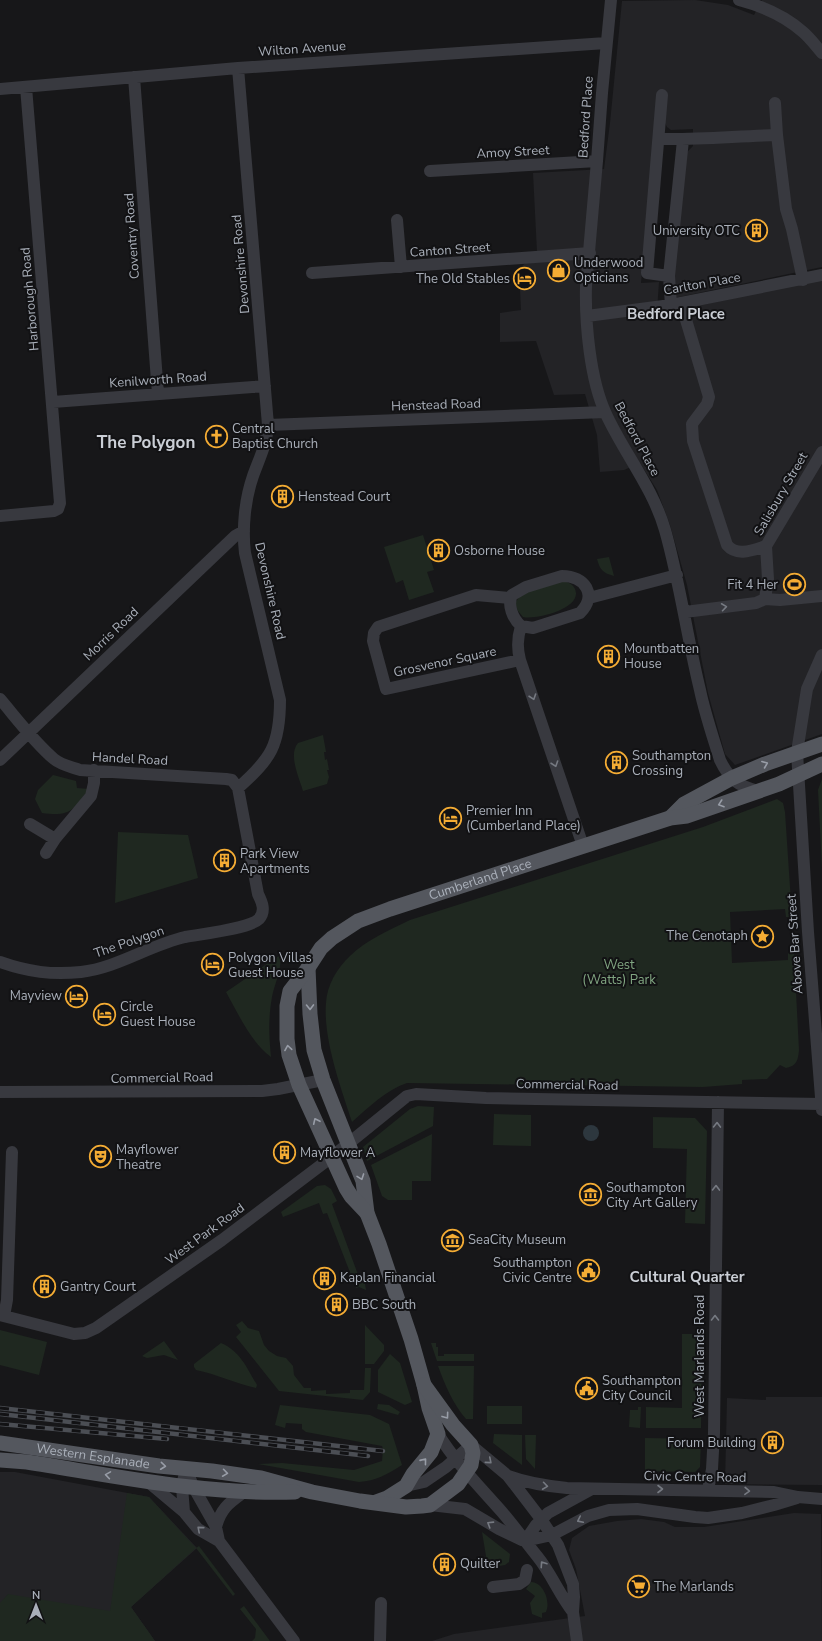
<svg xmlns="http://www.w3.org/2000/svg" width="822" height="1641" viewBox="0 0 822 1641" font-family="'Nunito Sans',sans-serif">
	<rect width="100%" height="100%" fill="#171719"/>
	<path fill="#232326" d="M695,0l33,5 26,10 8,-15h60v267l-148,31 -1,-11 13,-134 7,-7v-17l-22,1 -4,-3 -2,-4 2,-32 -8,2 -18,190 18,-1 -2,29 165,-31v454l-87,31 -10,-11 -17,-61 -21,-108 -17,-60 -13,-35 -17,-27 -16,7 -24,2 -3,-37 -12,-41 -31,1 -18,-54 -36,1v-29l21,-3 -2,-41 18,-17 -4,-79 71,-4 6,-46 12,-122z
		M766,1397h56v88l-97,-1 2,-86 39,2z
		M0,1472h15l134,25 48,51 -66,59 24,34h-155z
		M794,1513l27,1 1,127h-390l22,-7 131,-18 -9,-47 -7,-19 3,-12 17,-12 28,-5 24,-2 23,3 11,5h29z"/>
	<path fill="#1f2820" d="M423,535l11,35 -7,2 7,20 -25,8 -6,-20 -7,3 -12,-36z
		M609,557l5,19c-11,-3 -14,-6 -17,-17z
		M563,581c7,2 12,4 13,12 1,17 -41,27 -53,24l-5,-6 -3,-7c7,-17 32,-18 48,-23z
		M323,735l3,17h-2l1,8 2,-1 2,11h-2l2,7 -2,7 -24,7c-4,-14 -15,-36 -5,-48z
		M53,775l23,6 1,7 12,1c-16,21 -18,28 -47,24l-7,-14 3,-9z
		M822,779v89l-4,-78z
		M777,799l6,4 2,9 7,105h-6l-1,-8 -55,3 2,51 56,-3v-7h6l5,97c-1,10 -2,16 -13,18l-6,-3 -13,14 -25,1v4l-39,3 -296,-4c-21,7 -38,24 -55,39 -11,-34 -29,-83 -26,-119 1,-18 11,-35 24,-47 16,-16 40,-26 60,-36l293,-93z
		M118,832l70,3 10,43 -83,25z
		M280,955c2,17 -5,26 -8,42 -4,23 -3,38 -1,60 -21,-16 -32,-42 -45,-65z
		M418,1106l16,1 -1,19 -66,35 -4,-14 47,-38z
		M494,1114l37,1v31l-38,-1z
		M653,1117l42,1 12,13 -2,93 -20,-1 2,-74 -34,-1z
		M432,1134l-1,47h-19v19h-24l-6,-4 -11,-31z
		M325,1185l6,4 6,12 -5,3 28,76 5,4 1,6 -7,-3 -3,1 -29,-75 -4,1 -4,-11 -36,14 -2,-5 36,-26z
		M242,1321l6,7 11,3 5,14 5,6 8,5 9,2 7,8 1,9 10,13h7v3l15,-1v4l24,-1v-3h14l1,-22h6l-1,24 -7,8 -84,-9 -43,-54 5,-5 -5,-7z
		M365,1325l19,20v6l-10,13h-9z
		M0,1330l47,12 -8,33 -39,-10z
		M682,1334h20l-1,94h-55v-21l36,1z
		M164,1341l14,19 -14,-5 -17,3 -5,-2z
		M221,1343c19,8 26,25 36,42l-1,3c-21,-5 -40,-14 -60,-18l-2,-3v-3z
		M431,1343h5v4h2v9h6v-2h30v7h-37z
		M390,1354l10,9 12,39 -7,3 -27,-13v-22z
		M438,1366h36l-1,53h-7c-13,-15 -21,-34 -28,-53z
		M378,1404l11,1 11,7 -2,3 -21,-6z
		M280,1405l90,10 19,9 13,41c-14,9 -26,16 -43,17l-101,-18 24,-1 72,7 28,-9 1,-12 -1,-3 -76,-14 -4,-3v-5l-16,-1 -1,5 -10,-3z
		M487,1406h35v18h-35z
		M638,1407h3l-1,21 -11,-1 1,-17h8z
		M494,1434l28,1v30l-29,-22z
		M525,1435h11l-1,34 -9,-10z
		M645,1438l56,1 -1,28 -5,5 -50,-1z
		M127,1493l22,4 47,51 3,-2 36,48 -2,2 -37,-48 -65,59 24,34h-155v-38l8,-9 102,17z
		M482,1532l28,22 -1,8 -4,3 -17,3z
		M531,1582c12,0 20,19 15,30l-4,1v5l-10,-4 -2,-11 5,-7 -9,-7z
		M244,1606l26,35h-18l3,-3 1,-9 -16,-20z"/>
	<path fill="#2d373e" d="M583 1133a8 8 0 1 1 16 0a8 8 0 1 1-16 0Z"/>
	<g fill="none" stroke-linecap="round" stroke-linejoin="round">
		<path stroke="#38393f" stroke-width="12" d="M611,0l-9,93 -5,68 -11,125c-1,37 4,94 20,128 18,39 47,74 59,116 15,53 22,107 35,160 5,24 13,47 20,70 9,19 18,26 38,31
			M739,0c23,6 46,16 64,32 7,6 13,14 19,21
			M238,68l30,357c-1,19 -9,34 -15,51 -8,23 -11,52 -8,77l35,147c0,45 -9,59 -42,88
			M134,77l24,317
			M0,89l238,-21 368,-25
			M662,95l-15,178 22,3 14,-136
			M775,103l2,32 9,74 6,20 11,51
			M659,139c39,1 78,-3 118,-4
			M430,171l167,-10
			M397,220l4,47
			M312,273l278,-20
			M669,276l2,29
			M681,303l28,94 -2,7 -15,20 1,17 34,104c10,12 26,5 39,1
			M587,316l84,-11 151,-30
			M53,402l212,-16
			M268,425l337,-13
			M0,516l54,-5 4,-2 2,-6 -34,-416
			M562,576c23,0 36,19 18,37l-47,15 -12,-2c-8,-7 -14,-21 -9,-31l14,-8z
			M511,598l-35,-3 -98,32 -4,6 -1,8 13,48 134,-29
			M589,598l88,-23
			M765,599l3,-20 -2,-33 56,-94
			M685,612l71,-9 9,-4 15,1 42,-4
			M521,626c-4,13 -4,22 -1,34l63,186
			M822,655l-15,34 -10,63 11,180 14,178
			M0,699c17,20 34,43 54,60 7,6 18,8 26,11l146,9 6,1 6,8 20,106c4,8 8,17 1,25 -10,10 -58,15 -74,18 -35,8 -68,31 -104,35 -29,3 -53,0 -81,-10
			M0,760l235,-224 9,-5
			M30,824l25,15
			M46,853l9,-14 36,-43 3,-13v-13
			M0,1092l262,-1 16,-2 45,-9
			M0,1315l74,19 11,-1 11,-5 126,-88 111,-84 74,-60 9,-2 70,4 335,6
			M4,1316l3,-16 5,-148
			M438,1434c18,29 42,53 64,78 12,14 23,29 35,44 14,17 22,38 36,56
			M186,1469l8,19 22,39 3,14 75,100
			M508,1476c19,7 38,10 59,12l207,4 24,5 24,2
			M147,1481l37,31 14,17 21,12
			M406,1486l18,-4 22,-15 25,-22 37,31 33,43 17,26 15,39 1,13 -1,15 4,29
			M708,1490l4,-21 2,-36 4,-331
			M430,1505l35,4 34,20 23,11
			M184,1512l-2,-25 2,-10
			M216,1527c5,-19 13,-24 28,-35
			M525,1541l27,-6 36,-19 21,-6 28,-1 58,8 13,1 34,-5 32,-8 23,-7
			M525,1541l11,-16 12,-12 42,-23
			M493,1587l26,-3 6,-4 2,-10
			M380,1641l1,-38"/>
		<g stroke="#54575e" stroke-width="15">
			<path d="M670,818l14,-14 48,-26 33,-14 57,-20"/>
			<path d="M308,968l2,46 4,36 9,30 40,101 4,32 12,31 32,95 13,46 5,23 9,26 -7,18 -18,22 -7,12 -19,12 -11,4"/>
			<path id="s1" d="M367,1213l-16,-17 -5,-8 -47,-103 -10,-30 -2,-16v-33l3,-15 18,-23 13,-20 11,-10 26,-17 32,-12 280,-91 17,-2 92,-32 43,-20"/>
			<path id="s2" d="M0,1443l159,23 53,5 49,7 51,14 48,9 46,6 16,-1 8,-1 28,-21 13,-19 2,-12 -2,-8 -18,-20 -29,-40"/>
			<path d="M0,1460l27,2c89,14 178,33 268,30"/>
		</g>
		<defs>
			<path id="rail" d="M0,1408l383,43
				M0,1414l368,42
				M0,1424l167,15"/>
		</defs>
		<use href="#rail" stroke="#4b4e54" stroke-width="4.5"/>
		<use href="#rail" stroke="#121214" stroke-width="3" stroke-dasharray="9" stroke-linecap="butt"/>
	</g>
	<defs><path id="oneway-chevron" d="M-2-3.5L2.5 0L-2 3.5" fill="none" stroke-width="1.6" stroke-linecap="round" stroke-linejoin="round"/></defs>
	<g stroke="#767a82">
		<use href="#oneway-chevron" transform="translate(724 607) rotate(-8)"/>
		<use href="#oneway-chevron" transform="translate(533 697) rotate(71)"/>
		<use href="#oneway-chevron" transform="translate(555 764) rotate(71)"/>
		<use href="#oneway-chevron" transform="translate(717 1125) rotate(-89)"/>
		<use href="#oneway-chevron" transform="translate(716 1188) rotate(-89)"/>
		<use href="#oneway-chevron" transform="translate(715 1318) rotate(-90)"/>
		<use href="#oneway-chevron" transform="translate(489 1461) rotate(40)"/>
		<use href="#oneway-chevron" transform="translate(545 1486) rotate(8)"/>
		<use href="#oneway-chevron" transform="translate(660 1489)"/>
		<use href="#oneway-chevron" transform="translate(747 1491) rotate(2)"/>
		<use href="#oneway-chevron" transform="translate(580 1520) rotate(154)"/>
		<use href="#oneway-chevron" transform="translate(490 1524) rotate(-148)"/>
		<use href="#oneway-chevron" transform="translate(200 1529) rotate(-139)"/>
		<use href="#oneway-chevron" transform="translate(543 1564) rotate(-124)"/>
	</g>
	<g stroke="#989da7">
		<use href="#oneway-chevron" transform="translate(765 764) rotate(-22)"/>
		<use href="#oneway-chevron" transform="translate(721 804) rotate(161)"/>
		<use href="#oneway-chevron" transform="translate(310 1007) rotate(89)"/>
		<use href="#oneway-chevron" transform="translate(288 1048) rotate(-99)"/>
		<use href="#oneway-chevron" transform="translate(316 1121) rotate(-115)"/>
		<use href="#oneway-chevron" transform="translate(361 1177) rotate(70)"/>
		<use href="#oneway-chevron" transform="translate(446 1416) rotate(54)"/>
		<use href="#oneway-chevron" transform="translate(424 1461) rotate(-51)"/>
		<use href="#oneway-chevron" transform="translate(163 1466) rotate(6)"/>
		<use href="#oneway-chevron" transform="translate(225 1473) rotate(8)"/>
		<use href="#oneway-chevron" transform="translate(108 1475) rotate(-171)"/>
	</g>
	<defs>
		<symbol id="building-ring" viewBox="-11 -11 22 22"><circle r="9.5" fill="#121214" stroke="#f4ac34" stroke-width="1.5"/><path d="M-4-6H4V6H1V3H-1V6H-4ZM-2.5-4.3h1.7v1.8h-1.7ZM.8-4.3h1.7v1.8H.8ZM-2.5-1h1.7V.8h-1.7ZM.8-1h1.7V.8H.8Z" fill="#f4ac34"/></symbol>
		<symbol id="shop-ring" viewBox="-11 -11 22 22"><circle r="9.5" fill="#121214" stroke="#f4ac34" stroke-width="1.5"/><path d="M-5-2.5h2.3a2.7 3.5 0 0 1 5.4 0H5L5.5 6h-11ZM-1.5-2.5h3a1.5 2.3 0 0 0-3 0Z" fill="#f4ac34"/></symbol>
		<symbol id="hotel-ring" viewBox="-11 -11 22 22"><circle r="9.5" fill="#121214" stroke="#f4ac34" stroke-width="1.5"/><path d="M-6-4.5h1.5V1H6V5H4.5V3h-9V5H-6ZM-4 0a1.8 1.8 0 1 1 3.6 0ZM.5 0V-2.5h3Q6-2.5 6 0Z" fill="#f4ac34"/></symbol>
		<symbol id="church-ring" viewBox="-11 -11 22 22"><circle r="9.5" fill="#121214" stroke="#f4ac34" stroke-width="1.5"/><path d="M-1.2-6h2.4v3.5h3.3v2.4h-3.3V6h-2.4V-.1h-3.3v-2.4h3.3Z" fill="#f4ac34"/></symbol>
		<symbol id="stadium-ring" viewBox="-11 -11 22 22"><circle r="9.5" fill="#121214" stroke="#f4ac34" stroke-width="1.5"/><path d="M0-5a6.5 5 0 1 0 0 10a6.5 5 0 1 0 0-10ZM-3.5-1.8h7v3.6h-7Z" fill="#f4ac34"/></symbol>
		<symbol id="sight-ring" viewBox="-11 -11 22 22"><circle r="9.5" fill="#121214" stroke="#f4ac34" stroke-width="1.5"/><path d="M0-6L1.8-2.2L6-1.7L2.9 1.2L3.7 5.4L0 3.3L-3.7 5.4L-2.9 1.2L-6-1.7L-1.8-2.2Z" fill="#f4ac34"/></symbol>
		<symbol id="theatre-ring" viewBox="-11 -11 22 22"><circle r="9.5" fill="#121214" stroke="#f4ac34" stroke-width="1.5"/><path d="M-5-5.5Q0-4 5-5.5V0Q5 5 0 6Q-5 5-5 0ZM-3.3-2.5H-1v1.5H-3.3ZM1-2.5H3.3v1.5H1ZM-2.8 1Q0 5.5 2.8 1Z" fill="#f4ac34"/></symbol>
		<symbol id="museum-ring" viewBox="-11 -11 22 22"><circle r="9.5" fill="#121214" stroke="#f4ac34" stroke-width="1.5"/><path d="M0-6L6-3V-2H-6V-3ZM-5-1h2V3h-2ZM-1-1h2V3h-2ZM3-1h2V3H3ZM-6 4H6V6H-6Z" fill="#f4ac34"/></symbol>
		<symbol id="civic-ring" viewBox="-11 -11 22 22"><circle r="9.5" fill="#121214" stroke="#f4ac34" stroke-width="1.5"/><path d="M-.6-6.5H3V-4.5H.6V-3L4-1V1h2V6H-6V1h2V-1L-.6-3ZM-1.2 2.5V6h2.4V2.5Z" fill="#f4ac34"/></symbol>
		<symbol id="supermarket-ring" viewBox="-11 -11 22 22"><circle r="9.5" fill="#121214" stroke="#f4ac34" stroke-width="1.5"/><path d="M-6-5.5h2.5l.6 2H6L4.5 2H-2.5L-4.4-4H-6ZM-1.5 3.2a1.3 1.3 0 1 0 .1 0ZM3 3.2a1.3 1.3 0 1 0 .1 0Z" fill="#f4ac34"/></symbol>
	</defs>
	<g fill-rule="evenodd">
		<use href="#building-ring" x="744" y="218" width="25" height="25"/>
		<use href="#shop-ring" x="546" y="258" width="25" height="25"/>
		<use href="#hotel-ring" x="512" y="266" width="25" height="25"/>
		<use href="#church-ring" x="204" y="424" width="25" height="25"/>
		<use href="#building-ring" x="270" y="484" width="25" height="25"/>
		<use href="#building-ring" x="426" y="538" width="25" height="25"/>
		<use href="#stadium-ring" x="782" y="572" width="25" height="25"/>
		<use href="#building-ring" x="596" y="644" width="25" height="25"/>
		<use href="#building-ring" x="604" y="750" width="25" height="25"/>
		<use href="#hotel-ring" x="438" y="806" width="25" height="25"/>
		<use href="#building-ring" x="212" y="848" width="25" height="25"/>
		<use href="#sight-ring" x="750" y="924" width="25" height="25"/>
		<use href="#hotel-ring" x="200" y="952" width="25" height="25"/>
		<use href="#hotel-ring" x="64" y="984" width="25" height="25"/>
		<use href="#hotel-ring" x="92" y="1002" width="25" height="25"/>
		<use href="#building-ring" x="272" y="1140" width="25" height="25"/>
		<use href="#theatre-ring" x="88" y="1144" width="25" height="25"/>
		<use href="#museum-ring" x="578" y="1182" width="25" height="25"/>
		<use href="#museum-ring" x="440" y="1228" width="25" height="25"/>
		<use href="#civic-ring" x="576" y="1258" width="25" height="25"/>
		<use href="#building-ring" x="312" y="1266" width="25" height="25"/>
		<use href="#building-ring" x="32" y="1274" width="25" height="25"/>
		<use href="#building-ring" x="324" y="1292" width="25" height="25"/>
		<use href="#civic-ring" x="574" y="1376" width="25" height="25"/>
		<use href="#building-ring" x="760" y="1430" width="25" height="25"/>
		<use href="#building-ring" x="432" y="1552" width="25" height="25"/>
		<use href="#supermarket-ring" x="626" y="1574" width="25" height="25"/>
	</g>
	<g text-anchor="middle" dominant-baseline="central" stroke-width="4" stroke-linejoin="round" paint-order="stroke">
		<g font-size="13" fill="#a9afb9" stroke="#121214">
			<text transform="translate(302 49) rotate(-4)">Wilton Avenue</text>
			<text transform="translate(586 117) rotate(-86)">Bedford Place</text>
			<text transform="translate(513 152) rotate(-3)">Amoy Street</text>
			<text transform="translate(132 236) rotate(-94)">Coventry Road</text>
			<text transform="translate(450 250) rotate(-4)">Canton Street</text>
			<text transform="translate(241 264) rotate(-95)">Devonshire Road</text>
			<text transform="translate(702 284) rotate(-10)">Carlton Place</text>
			<text transform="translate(30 299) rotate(-95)">Harborough Road</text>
			<text transform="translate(158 380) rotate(-4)">Kenilworth Road</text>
			<text transform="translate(436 405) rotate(-2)">Henstead Road</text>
			<text transform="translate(637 439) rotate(62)">Bedford Place</text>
			<text transform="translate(781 494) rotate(-60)">Salisbury Street</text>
			<text transform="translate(270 591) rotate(77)">Devonshire Road</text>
			<text transform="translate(111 634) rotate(-44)">Morris Road</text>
			<text transform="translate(445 662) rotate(-12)">Grosvenor Square</text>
			<text transform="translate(130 759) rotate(3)">Handel Road</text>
			<text stroke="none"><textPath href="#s1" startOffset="470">Cumberland Place</textPath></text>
			<text transform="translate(129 942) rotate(-19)">The Polygon</text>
			<text transform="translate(795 944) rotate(-94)">Above Bar Street</text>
			<text transform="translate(162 1078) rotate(-1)">Commercial Road</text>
			<text transform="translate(567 1085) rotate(1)">Commercial Road</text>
			<text transform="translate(205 1234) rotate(-36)">West Park Road</text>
			<text transform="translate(700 1356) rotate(-90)">West Marlands Road</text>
			<text stroke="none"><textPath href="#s2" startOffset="94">Western Esplanade</textPath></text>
			<text transform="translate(695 1477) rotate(1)">Civic Centre Road</text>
		</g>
		<g font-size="13" fill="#a9afb9" stroke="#121214" text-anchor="start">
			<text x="740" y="231" text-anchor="end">University OTC</text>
			<text x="574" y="263">Underwood<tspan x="574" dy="15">Opticians</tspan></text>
			<text x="510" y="279" text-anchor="end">The Old Stables</text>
			<text x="232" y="429">Central<tspan x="232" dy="15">Baptist Church</tspan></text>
			<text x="298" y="497">Henstead Court</text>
			<text x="454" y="551">Osborne House</text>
			<text x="778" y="585" text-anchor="end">Fit 4 Her</text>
			<text x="624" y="649">Mountbatten<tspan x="624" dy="15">House</tspan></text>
			<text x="632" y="756">Southampton<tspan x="632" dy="15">Crossing</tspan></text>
			<text x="466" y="811">Premier Inn<tspan x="466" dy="15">(Cumberland Place)</tspan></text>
			<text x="240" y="854">Park View<tspan x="240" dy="15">Apartments</tspan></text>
			<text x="748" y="936" text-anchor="end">The Cenotaph</text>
			<text x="228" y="958">Polygon Villas<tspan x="228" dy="15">Guest House</tspan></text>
			<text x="62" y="996" text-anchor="end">Mayview</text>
			<text x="120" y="1007">Circle<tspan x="120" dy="15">Guest House</tspan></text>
			<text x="116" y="1150">Mayflower<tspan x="116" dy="15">Theatre</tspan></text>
			<text x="300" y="1153">Mayflower A</text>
			<text x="606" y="1188">Southampton<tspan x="606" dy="15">City Art Gallery</tspan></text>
			<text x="468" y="1240">SeaCity Museum</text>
			<text x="572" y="1263" text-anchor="end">Southampton<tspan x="572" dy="15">Civic Centre</tspan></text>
			<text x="340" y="1278">Kaplan Financial</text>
			<text x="60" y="1287">Gantry Court</text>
			<text x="352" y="1305">BBC South</text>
			<text x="602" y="1381">Southampton<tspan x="602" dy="15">City Council</tspan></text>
			<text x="756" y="1443" text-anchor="end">Forum Building</text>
			<text x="460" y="1564">Quilter</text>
			<text x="654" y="1587">The Marlands</text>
		</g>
		<g font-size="13" fill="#80a581" stroke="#121214">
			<text x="619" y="965">West<tspan x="619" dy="15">(Watts) Park</tspan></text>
		</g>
		<g font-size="15" font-weight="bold" fill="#caced5" stroke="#121214">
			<text x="676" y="314">Bedford Place</text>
			<text x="687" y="1277">Cultural Quarter</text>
		</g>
		<g font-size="17" font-weight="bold" fill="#caced5" stroke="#121214">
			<text x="146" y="442">The Polygon</text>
		</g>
	</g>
	<g transform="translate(36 1605)" stroke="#121214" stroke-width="3" paint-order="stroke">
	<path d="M0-3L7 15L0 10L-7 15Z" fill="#a9afb9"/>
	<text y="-6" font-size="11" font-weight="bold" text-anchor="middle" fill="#a9afb9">N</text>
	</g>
</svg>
